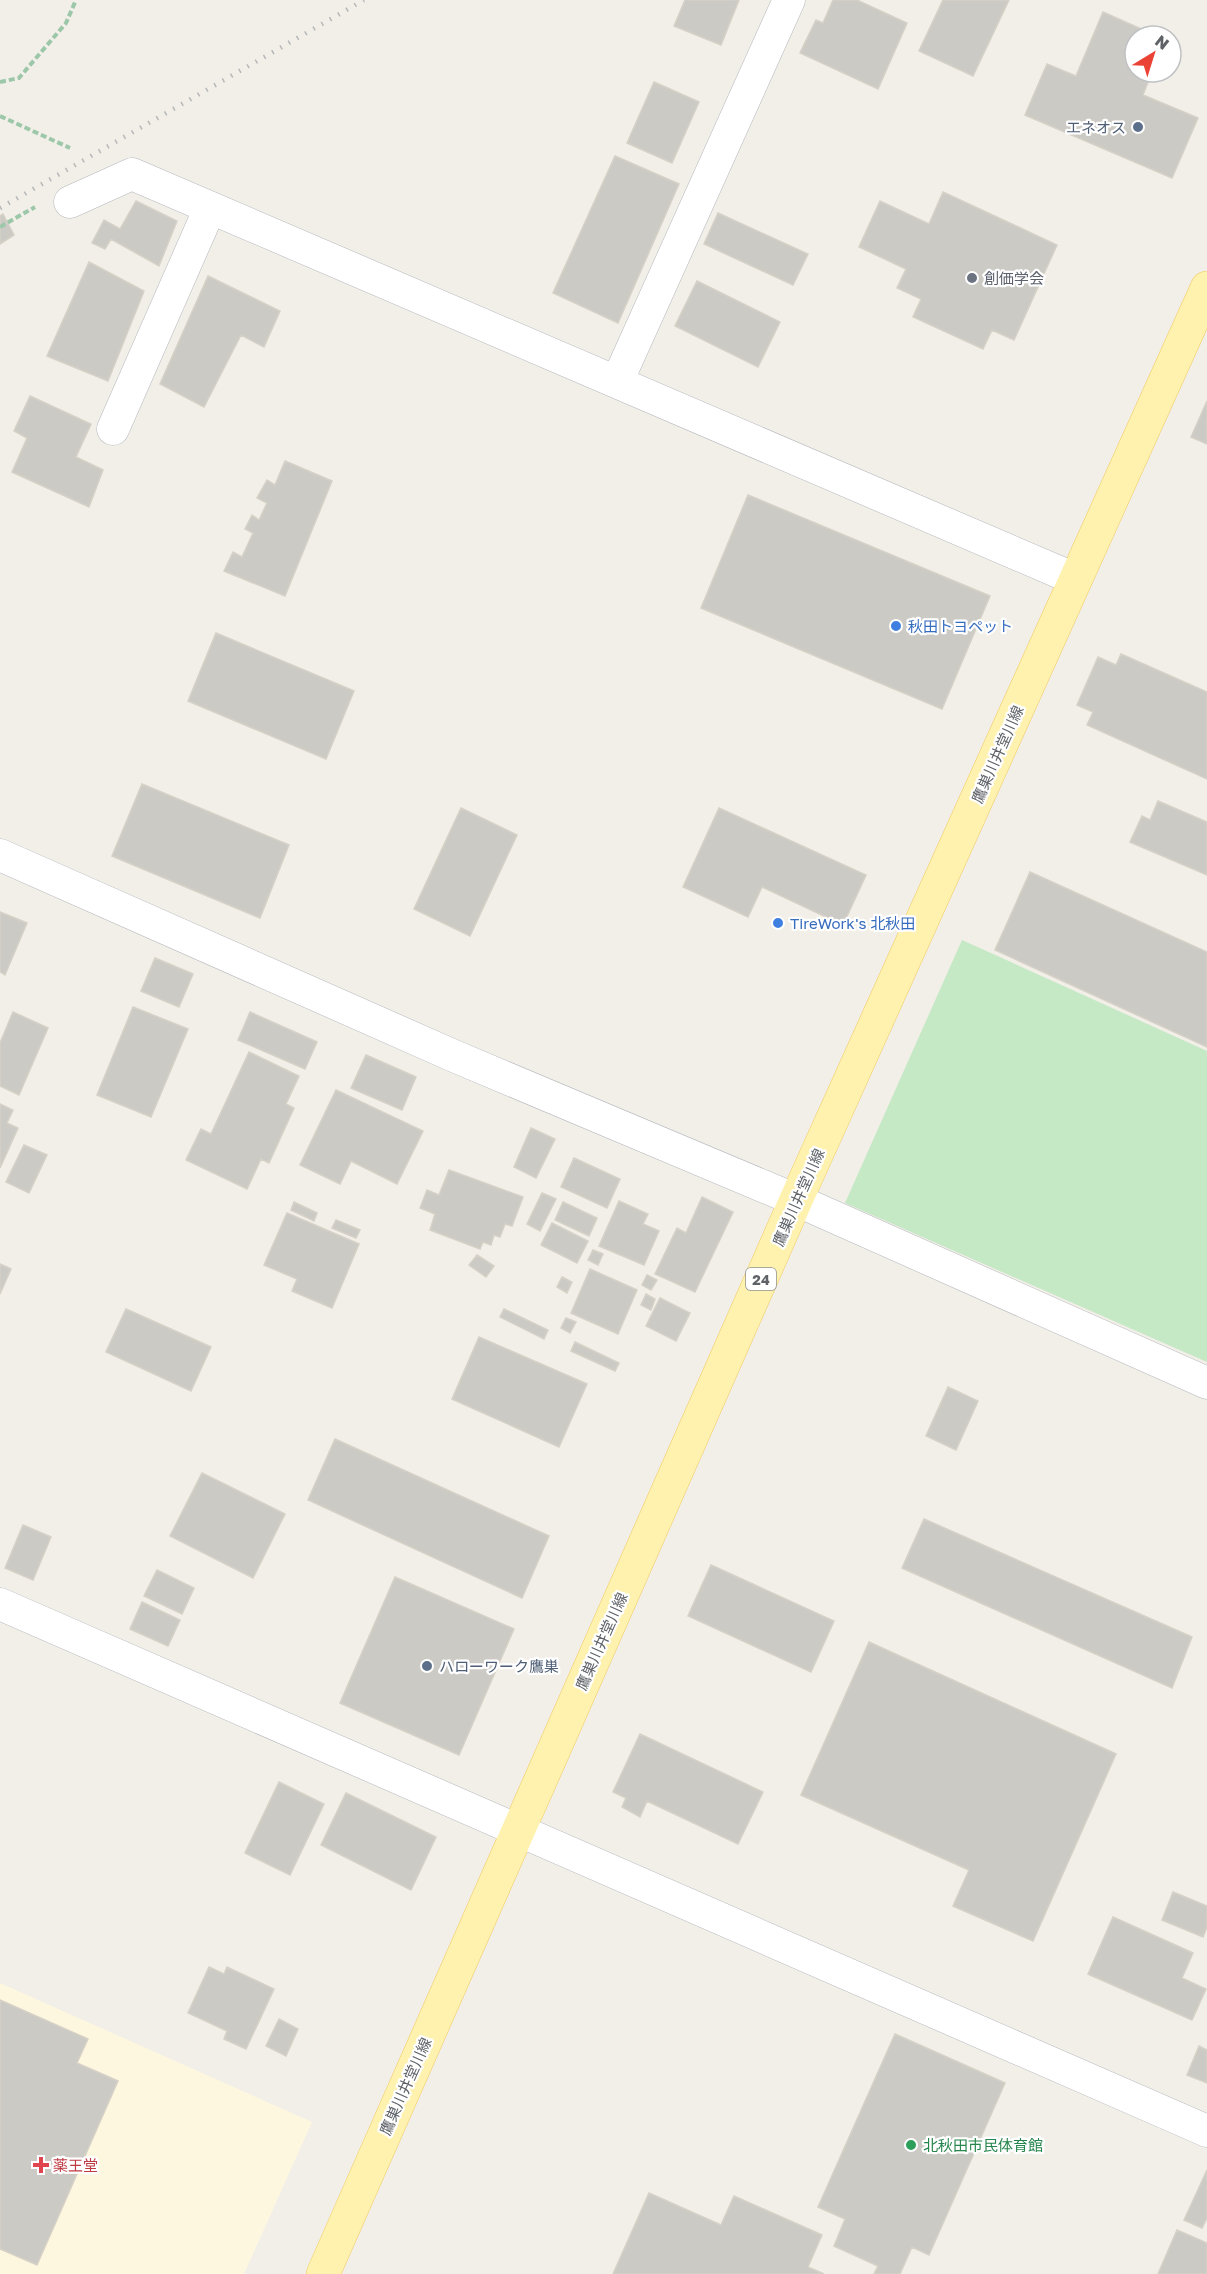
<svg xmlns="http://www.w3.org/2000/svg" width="1207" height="2274" viewBox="0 0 1207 2274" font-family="'Golos Text','Noto Sans JP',sans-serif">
	<rect width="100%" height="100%" fill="#f1efe8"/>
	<path fill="#fef7e0" d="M0,1983l312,139 -68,152h-244z"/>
	<path fill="#c5e8c5" d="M962,940l245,111v311l-362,-159z"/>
	<path fill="#cccac5" stroke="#d6d1c6" stroke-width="1.5" d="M685,0h54l-18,45 -47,-19z
		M833,0h24l50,23 -29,66 -78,-36 16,-33 7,3z
		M943,0h66l-36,76 -54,-25z
		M1103,12l54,24h-22v36h17l-9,23 55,23 -26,60 -147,-63 22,-51 29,12z
		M654,82l45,20 -27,61 -45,-20z
		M615,156l64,28 -61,139 -65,-30z
		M943,192l114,53 -43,95 -22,-10 -9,19 -70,-32 8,-18 -24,-11 9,-19 -47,-22 21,-46 49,23z
		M136,201l41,20 -18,45 -48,-27 -6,10 -13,-6 12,-23 16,9z
		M718,213l90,41 -15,31 -89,-41z
		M3,214l11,21 -14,9v-28z
		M89,262l55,29 -36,90 -61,-25z
		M208,276l72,35 -16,36 -23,-12 -37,72 -44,-23z
		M697,281l83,41 -22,45 -83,-41z
		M30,396l61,28 -15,33 27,13 -14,37 -77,-35 15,-34 -13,-7z
		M1207,401v43l-16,-7z
		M285,461l47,20 -47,115 -61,-25 9,-19 9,5 11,-24 -8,-4 7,-14 7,5 8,-17 -10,-5 10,-18 8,5z
		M748,495l242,101 -48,113 -241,-101z
		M216,633l138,58 -28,68 -138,-58z
		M1121,654l86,38v87l-120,-54 6,-13 -16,-7 21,-48 18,8z
		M142,784l147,61 -29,73 -148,-62z
		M1158,801l49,21v53l-77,-33 12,-26 8,4z
		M461,808l56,27 -47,101 -56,-27z
		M719,808l147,67 -23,50 -81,-38 -14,30 -65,-30z
		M1030,872l177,80v95l-212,-97z
		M0,912l27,11 -22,52 -5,-3z
		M155,958l38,16 -14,33 -38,-16z
		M133,1007l55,22 -37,88 -54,-22z
		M13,1012l35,16 -29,67 -19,-9v-43z
		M250,1012l67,30 -12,27 -67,-29z
		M249,1052l50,24 -13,28 8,4 -25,55 -8,-4 -14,30 -61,-29 15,-31 10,5z
		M366,1055l50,22 -14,33 -51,-22z
		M336,1090l87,41 -26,53 -46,-23 -11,23 -40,-19z
		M0,1104l13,6 -6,13 11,5 -18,40z
		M531,1128l24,11 -19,39 -22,-11z
		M24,1145l23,10 -18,38 -23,-11z
		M574,1158l46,21 -13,29 -46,-21z
		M449,1170l74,27 -11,29 -7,-2 -5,13 -6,-2 -3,10 -8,-3 -3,7 -50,-19 5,-16 -15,-6 7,-18 12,5z
		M542,1193l14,6 -16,32 -13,-7z
		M702,1197l31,15 -38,80 -40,-18 22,-46 9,5z
		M619,1201l29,13 -5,10 16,7 -15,34 -45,-19z
		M294,1202l23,11 -3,8 -23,-11z
		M563,1202l34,16 -8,18 -34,-16z
		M287,1213l72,31 -27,64 -40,-17 5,-12 -33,-14z
		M336,1220l24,10 -4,8 -24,-10z
		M552,1223l36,18 -11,22 -36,-18z
		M593,1250l10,4 -5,11 -10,-5z
		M477,1255l17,11 -8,11 -17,-12z
		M0,1264l11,5 -11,25z
		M590,1269l47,21 -19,44 -47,-21z
		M647,1275l10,5 -6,10 -9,-5z
		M562,1277l10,5 -5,11 -10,-6z
		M646,1294l9,5 -4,11 -10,-5z
		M660,1298l30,15 -14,28 -30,-15z
		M126,1309l85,38 -20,44 -85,-39z
		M504,1309l44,21 -4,9 -44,-22z
		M566,1318l10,4 -6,11 -9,-5z
		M479,1337l108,47 -28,63 -107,-48z
		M575,1342l44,21 -4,8 -44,-20z
		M948,1387l30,14 -22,49 -30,-14z
		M335,1439l214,97 -27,62 -214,-98z
		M202,1473l83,41 -32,64 -83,-42z
		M924,1519l268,118 -20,51 -270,-120z
		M23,1525l28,12 -18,43 -28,-12z
		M711,1565l123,56 -23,51 -123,-56z
		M157,1570l37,18 -12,26 -38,-18z
		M395,1577l119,52 -55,126 -119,-52z
		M142,1602l38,18 -12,26 -38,-17z
		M869,1642l247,112 -83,187 -80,-35 16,-36 -168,-75z
		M640,1734l123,58 -25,52 -91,-43 -7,16 -18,-10 4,-9 -13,-6z
		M279,1782l45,22 -34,71 -45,-22z
		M346,1793l90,44 -25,53 -90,-45z
		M1173,1892l34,14v21l-4,10 -41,-17z
		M1113,1917l80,36 -11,25 24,11 -14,31 -104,-46z
		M209,1967l15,7 3,-7 47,22 -28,60 -22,-10 3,-8 -39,-18z
		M0,2000l88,39 -11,24 41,18 -81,184 -37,-16z
		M279,2019l19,10 -12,27 -20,-10z
		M895,2034l110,49 -76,172 -17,-8 -12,27h-26l4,-8 -44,-20 11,-27 -27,-12z
		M1199,2046l8,4v33l-20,-8z
		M1207,2170v48l-5,10 -18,-8z
		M649,2193l72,32 13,-29 88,39 -14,32 16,7h-211z
		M1177,2230l30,13v31h-49z"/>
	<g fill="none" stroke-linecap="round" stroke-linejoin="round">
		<defs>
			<path id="street" d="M70,202l62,-28 943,405
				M617,382l172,-382
				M113,429l97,-221
				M0,855l454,201 342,144 411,183
				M0,1604l1207,527"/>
			<path id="primary" d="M323,2274l473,-1074 411,-912"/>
		</defs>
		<use href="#street" stroke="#b5b8bc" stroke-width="33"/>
		<use href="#primary" stroke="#f2c960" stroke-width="34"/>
		<path stroke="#9cc7a9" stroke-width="4" stroke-dasharray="6 3" stroke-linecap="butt" d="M0,82l19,-4 47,-55 10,-23
			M0,116l70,32
			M0,227l35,-20"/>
		<use href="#street" stroke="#fff" stroke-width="32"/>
		<use href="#primary" stroke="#fff2af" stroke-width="33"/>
		<path stroke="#b6b7b8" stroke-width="4.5" stroke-dasharray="1.5 8" stroke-linecap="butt" d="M0,208l364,-208"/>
	</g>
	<g fill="#5c6f8a" stroke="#fff" stroke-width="2">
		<circle cx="1138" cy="127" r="6"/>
		<circle cx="427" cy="1666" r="6"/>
	</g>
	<circle fill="#6b7280" stroke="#fff" stroke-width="2" cx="972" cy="278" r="6"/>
	<g fill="#3f7fe0" stroke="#fff" stroke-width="2">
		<circle cx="896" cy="626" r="6"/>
		<circle cx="778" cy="923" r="6"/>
	</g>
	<circle fill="#2e9e5b" stroke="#fff" stroke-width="2" cx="911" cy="2145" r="6"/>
	<path fill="#e0444e" stroke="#fff" stroke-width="2" d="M38 2156h6v6h6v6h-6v6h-6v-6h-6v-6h6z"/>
	<g text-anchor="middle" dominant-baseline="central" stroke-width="4.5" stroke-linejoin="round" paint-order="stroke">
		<rect fill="#fff" stroke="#8f9295" stroke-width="1.5" x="746" y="1268" width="30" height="22" rx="4.5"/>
		<g font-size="14" font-weight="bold" fill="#5f6368">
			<text x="761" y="1279">24</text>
		</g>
		<g font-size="15" fill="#4e5e75" stroke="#fff" text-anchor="end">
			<text x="1126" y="127">エネオス</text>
			<text x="439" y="1666" text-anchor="start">ハローワーク鷹巣</text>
		</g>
		<g font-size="15" fill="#5b616d" stroke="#fff" text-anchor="start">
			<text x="984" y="278">創価学会</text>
		</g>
		<g font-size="15" fill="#366cbe" stroke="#fff" text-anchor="start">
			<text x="908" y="626">秋田トヨペット</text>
			<text x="790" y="923">TireWork's 北秋田</text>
		</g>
		<g font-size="15" fill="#5f6368" stroke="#fff">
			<text transform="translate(997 754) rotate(-66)">鷹巣川井堂川線</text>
			<text transform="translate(798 1197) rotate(-66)">鷹巣川井堂川線</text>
			<text transform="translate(601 1641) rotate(-66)">鷹巣川井堂川線</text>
			<text transform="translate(405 2086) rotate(-66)">鷹巣川井堂川線</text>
		</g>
		<g font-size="15" fill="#27864d" stroke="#fff" text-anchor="start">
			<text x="923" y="2145">北秋田市民体育館</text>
		</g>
		<g font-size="15" fill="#be3a42" stroke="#fff" text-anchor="start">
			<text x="53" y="2165">薬王堂</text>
		</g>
	</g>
	<g transform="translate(1153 54) rotate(38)"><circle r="28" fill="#ffffff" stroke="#bfc1c3" stroke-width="1.5"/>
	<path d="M0-4.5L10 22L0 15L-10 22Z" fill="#ea4335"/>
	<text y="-9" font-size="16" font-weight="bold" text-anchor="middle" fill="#5f6368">N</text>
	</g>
</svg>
